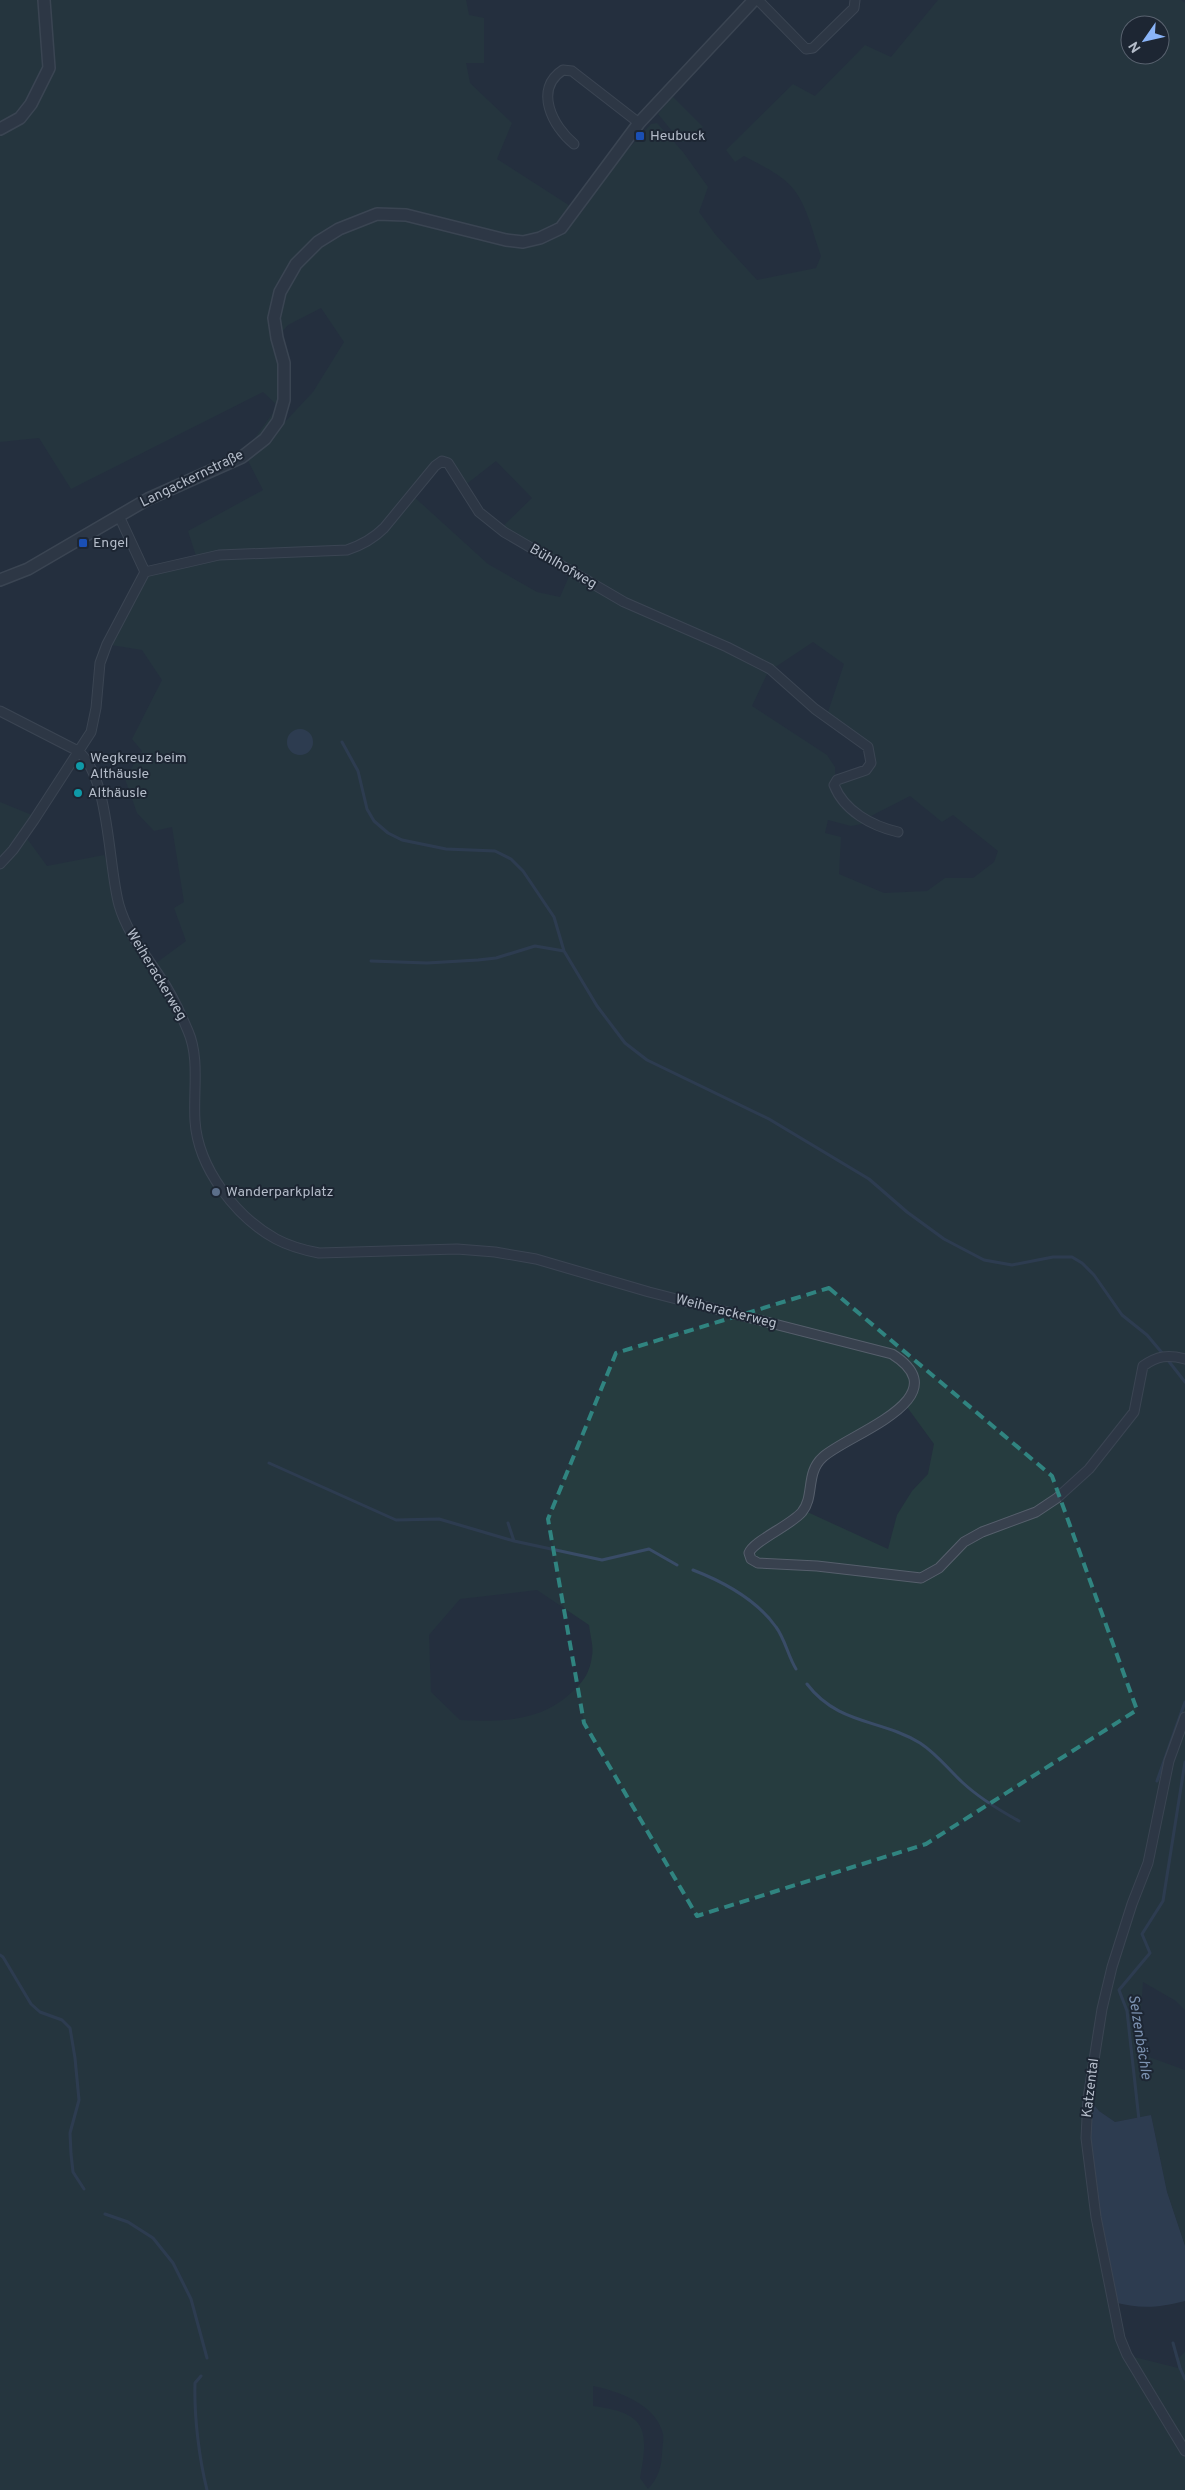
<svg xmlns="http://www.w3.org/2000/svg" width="1185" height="2490" viewBox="0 0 1185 2490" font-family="Overpass,sans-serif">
	<rect width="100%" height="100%" fill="#242f3e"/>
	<path fill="#263c3f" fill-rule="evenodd" d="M0,0h466l3,15 15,3v45h-18l4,20 42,40 -15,36 84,54 31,-46 39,-43 6,-1 26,29 25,35 -9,25 16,22 42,46 59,-12 5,-12c-8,-22 -14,-53 -31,-71 -12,-12 -31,-21 -46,-29l-9,6 -9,-12 67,-66 22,12 50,-51 26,12 47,-57h243l4,3v2007l-9,-9 -33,-19 -5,71 47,17v176l-18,-54 -16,-77 -36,7 -16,-11 -13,27 40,217 52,13 -1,-8 8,-8v138h-1185v-1688l32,13 -9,18 24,33 57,-11 11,25 4,25 33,61 34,-25 -12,-33 10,-6 -12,-75 -18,4 -17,-18 -12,-34 17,-28 -10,-12 30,-59 -20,-30 -31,-5 38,-70 47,-19 -8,-25 75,-41 -19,-37 34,-47 -15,-14 -192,97 -32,-51 -39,4zM1130,25h30v30h-30zM321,308l23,34 -31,50 -31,33 2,-62 -7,-25 11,-13zM442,461l22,25 32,-25 36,37 -34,33 72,43 -10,23 -23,-5 -49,-28 -77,-70zM813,642l31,22 -17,51 39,35 1,15 -32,12v-10l-8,-12 -75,-49 16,-34zM910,796l32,26 11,-7 45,36 -4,11 -21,16h-28l-18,13 -43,2 -45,-19 2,-37 -16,-4 3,-13 23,6 11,-2 9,-8zM907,1407l27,37 -6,30 -16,17 -15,24 -9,34 -85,-39 18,-52zM537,1590l52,35c1,10 5,22 3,31 -2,16 -8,25 -20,36 -31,30 -71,30 -112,28l-29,-28 -2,-57 31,-36zM593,2386c25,5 63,18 70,48 1,6 -1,14 -1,20 -1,15 -4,24 -14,35l-8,-11c9,-49 7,-65 -47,-72z
		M672,96l31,31 -15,13 -7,2 -23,-28z"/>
	<path fill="#394c67" d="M287 742a13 13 0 1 1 26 0a13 13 0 1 1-26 0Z
		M1088,2098l11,13 16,11 36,-7 16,77 18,54v55c-28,7 -45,8 -72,1l-27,-164z"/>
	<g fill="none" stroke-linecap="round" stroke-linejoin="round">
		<path stroke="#394c67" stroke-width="3" d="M342,742l16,29 9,38 7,12 14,12 14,7 44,9 49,2 16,8 12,12 31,46 10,34 33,55 28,37 22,17 122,59 100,60 38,33 37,27 40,21 28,5 41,-8h19l10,6 12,12 28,40 25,20 16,19
			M371,961l56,2 51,-3 18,-2 39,-12 29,5
			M1167,1359l18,23
			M269,1463l127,57 43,-1 75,22 88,19 47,-11 28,16
			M508,1523l6,18
			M693,1570c31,12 63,29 83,57 9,12 12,29 20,42
			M807,1684c31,41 74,35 113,59 17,11 28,26 42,39 17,16 37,28 57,39
			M1157,1781l28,-79
			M0,1955l3,2 28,47 9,8 22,8 8,8 5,30 4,42 -9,33 1,21 2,18 11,17
			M1139,2120l-12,-109 -8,-21 31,-37 -8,-19 21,-33 22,-139
			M105,2214l23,8 25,16 20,25 18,36 16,59
			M1173,2343l7,25 5,11
			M201,2376l-6,7c-1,33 4,75 12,107"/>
		<defs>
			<path id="minor" d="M758,0l48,49 7,-1 41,-40 1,-8
				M574,144c-21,-17 -41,-55 -11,-74l9,1 67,52
				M145,572l74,-17 128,-5c15,-5 26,-11 37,-22l51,-62 7,-5 6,2 31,49 25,20 120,70 103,45 43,22 45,40 53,38 3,16 -5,7 -29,10 -3,5c10,26 38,41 64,47
				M0,711l78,40c32,26 30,115 41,154 8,28 26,49 41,72 12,17 20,35 28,54 12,27 5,61 7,90 3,47 41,96 81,118 13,7 27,11 43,14l138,-4 38,3 41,7 113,33 243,62c70,44 -44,80 -69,103 -18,16 -8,39 -21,55 -12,14 -49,29 -53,41l2,6 7,4 59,3 104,12 18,-10 25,-26 18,-10 54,-20 21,-14 32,-29 45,-57 9,-46c14,-10 25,-12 42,-7
				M0,864l13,-14 21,-30 57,-88 5,-24 4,-45 7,-19 38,-72 -26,-56
				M1185,1717l-16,44 -21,102 -16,41 -20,63 -10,42 -14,89 -2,40 10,79 24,121 7,17 58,96"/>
			<path id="tertiary" d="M0,129l20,-11 11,-14 18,-36 -5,-68
				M0,580l28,-11 120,-70 94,-42 23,-18 13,-18 6,-21v-37l-7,-25 -3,-20 6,-26 16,-28 22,-22 21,-13 38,-15 29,1 100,25 17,2 17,-4 21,-10 78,-105 115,-123"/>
		</defs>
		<use href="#minor" stroke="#565f6c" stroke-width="11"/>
		<use href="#tertiary" stroke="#565f6c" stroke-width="14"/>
		<use href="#minor" stroke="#38414e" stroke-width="9"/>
		<use href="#tertiary" stroke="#38414e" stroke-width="11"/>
	</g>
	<path d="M0 0H1185V2490H0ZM829,1288l223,188 85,234 -211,134 -229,72 -113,-193 -36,-204 68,-166z" fill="#242f3e" fill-opacity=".55" fill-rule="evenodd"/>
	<path fill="none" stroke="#308480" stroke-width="4" stroke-dasharray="10 6" stroke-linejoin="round" d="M829,1288l223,188 85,234 -211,134 -229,72 -113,-193 -36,-204 68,-166z"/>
	<g fill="#1a4fb4" stroke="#1d2633" stroke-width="2">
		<rect x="635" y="131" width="10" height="10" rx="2.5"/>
		<rect x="78" y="538" width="10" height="10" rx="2.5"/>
	</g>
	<g fill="#0f9aa8" stroke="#1d2633" stroke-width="2">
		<circle cx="80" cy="766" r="5"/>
		<circle cx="78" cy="793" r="5"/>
	</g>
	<circle fill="#5c6f8a" stroke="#1d2633" stroke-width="2" cx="216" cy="1192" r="5"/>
	<g text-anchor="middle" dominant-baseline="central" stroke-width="4" stroke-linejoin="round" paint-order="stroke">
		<g font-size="14" fill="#b4bcc9" stroke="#1d2633" text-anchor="start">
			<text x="650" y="136">Heubuck</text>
			<text x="93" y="543">Engel</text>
			<text x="90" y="758">Wegkreuz beim<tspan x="90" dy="16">Althäusle</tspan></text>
			<text x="88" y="793">Althäusle</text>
			<text x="226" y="1192">Wanderparkplatz</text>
		</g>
		<g font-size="14" fill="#b4bcc9" stroke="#1d2633">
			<text transform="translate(192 479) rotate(-26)">Langackernstraße</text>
			<text transform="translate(563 567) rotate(30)">Bühlhofweg</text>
			<text transform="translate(156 975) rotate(59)">Weiherackerweg</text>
			<text transform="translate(726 1312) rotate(14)">Weiherackerweg</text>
			<text transform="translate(1091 2088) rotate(-83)">Katzental</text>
		</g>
		<g font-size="15" font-style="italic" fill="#7c92b1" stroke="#1d2633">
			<text transform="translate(1139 2037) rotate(81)">Selzenbächle</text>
		</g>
	</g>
	<g transform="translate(1145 40) rotate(236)"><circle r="24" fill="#1d2633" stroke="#59626f"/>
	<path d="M0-4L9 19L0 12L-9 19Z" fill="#8ab4f8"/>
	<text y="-8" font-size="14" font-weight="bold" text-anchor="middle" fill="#b4bcc9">N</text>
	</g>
</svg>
